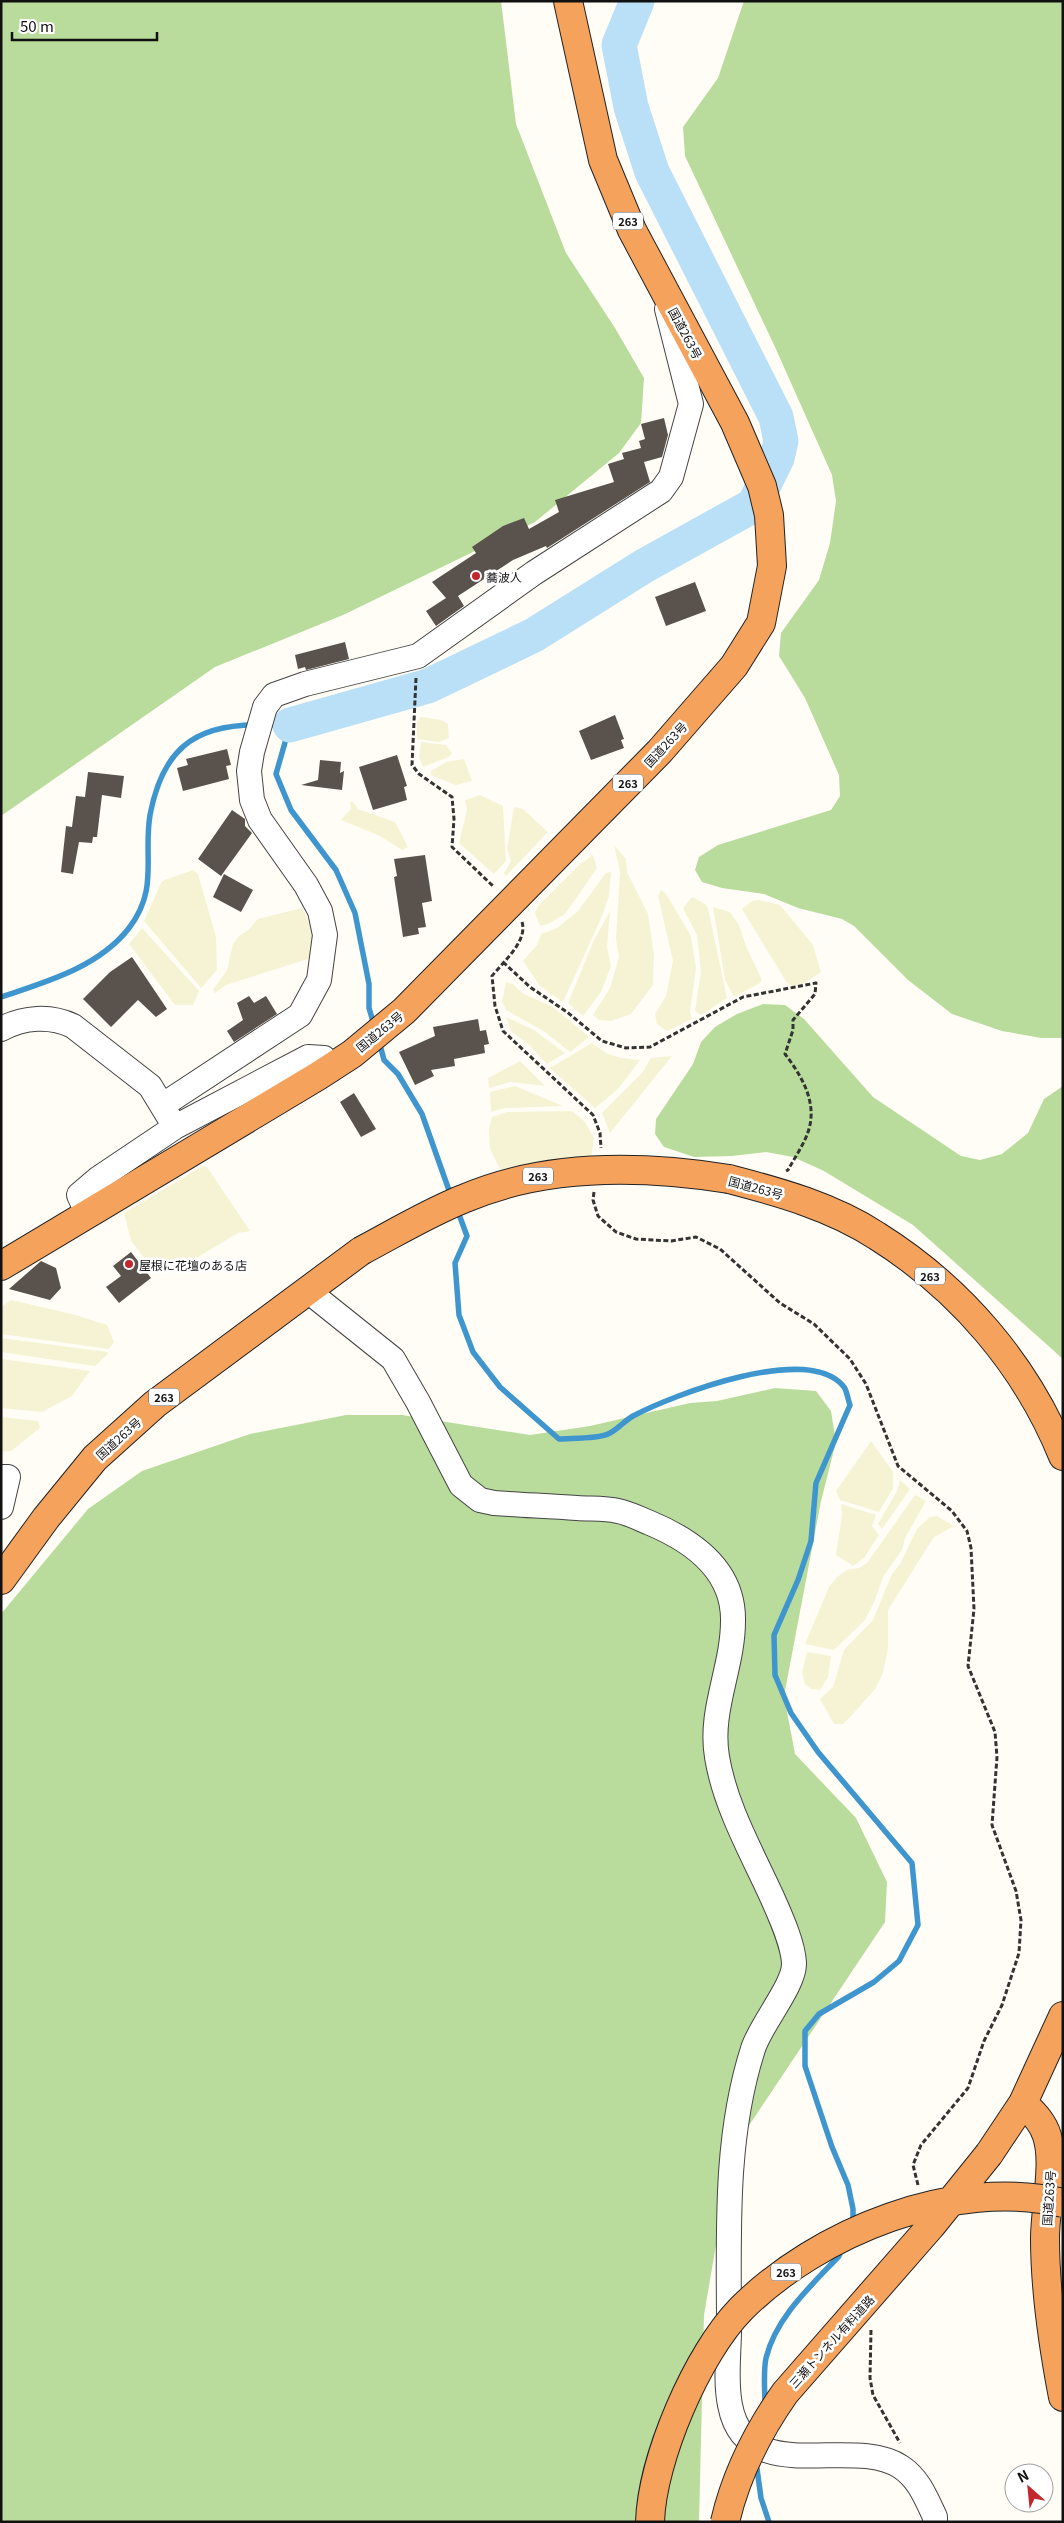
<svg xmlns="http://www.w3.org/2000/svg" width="1064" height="2523" viewBox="0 0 1064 2523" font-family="Georgia,'Noto Sans JP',serif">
	<rect width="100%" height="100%" fill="#fffdf5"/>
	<path fill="#f6f3d4" d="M421,717l21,3 6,4 1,14 -10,4 -22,-3v-17z
		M421,742l25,3 6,8 -3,4 -26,10 -4,-10z
		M464,759l8,22 -16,4 -25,-10v-4l15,-9z
		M480,795l23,11 3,55 -12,13 -35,-31 8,-33 -2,-10z
		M350,802h3l5,7 37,13 13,25 -6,3 -22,-14 -39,-16 10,-11z
		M514,807l9,2 25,23 -42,44 -2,-3 7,-12 -4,-12z
		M614,845l12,14 1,13 21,42 6,41 -1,30 -22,29 -20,7 -12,-1 -6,-5 17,-27 9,-31 -3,-18 4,-67z
		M593,855l4,13 -32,46 -15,9 -10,3 -5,-13 3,-7 42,-42z
		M193,870l5,4 18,63 1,33 -16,18 -57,-67 18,-40z
		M611,872l-2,24 -7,20 -39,86 -23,-16 -17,-25 14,-16 4,-11 16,-6 21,-17 28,-38z
		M661,890l5,4 25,42 5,32 -6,44 2,7 -25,12 -10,-7 -2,-10 11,-18 7,-35 -15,-65z
		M692,897l13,7 3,4 19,90 -26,17 -6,-4 6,-40 -4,-36 -14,-27z
		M759,900l21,5 33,40 8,27 -18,12 -10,2 -6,-3 -45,-74 10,-8z
		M713,907l17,5 9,13 7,21 16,34 -2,3 -26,14 -9,-17z
		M302,908l8,16 3,23 -2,11 -85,27 -11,8 -2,-3 14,-20 6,-26 6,-8 9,-6 10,-11z
		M610,911l-3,36 4,19 -10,26 -18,24 -15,-13 26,-63z
		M142,928l57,63 -6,14h-18l-46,-61z
		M506,982l7,2 9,9 31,14 36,30 -19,15 -25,-20 -39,-22 -4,-9z
		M506,1017l28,13 31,23 -18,11 -18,-19 -17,-13z
		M592,1043l14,10 15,5 19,2 -22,29 -23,19 -45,-40z
		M672,1056l-62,77 -8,-20 40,-40 9,-15z
		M520,1061l25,25 -34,-4 -22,6 -1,-10z
		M515,1086l48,20 -58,2 -14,4 -1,-20z
		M572,1111l13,11 9,16 -3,20 -89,15 -12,-24 -1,-20 3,-12 15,-5z
		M203,1166l4,1 43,64 -12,2 -40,24 -45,12 -22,-28 -7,-28z
		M11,1300l61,14 35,11 7,17 -5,7 -108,-15v-27z
		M1,1338l106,14 1,2 -13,12 -94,-14z
		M1,1359l89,12 -18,25 -30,16 -41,-4z
		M1,1417l37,4 2,7 -29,23 -10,1z
		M871,1441l22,31v16l-14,24 -39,-12 -4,-9z
		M900,1480l10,9 -28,40 -4,-5 19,-33z
		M915,1495l11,6 -21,37 -3,12 -19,27 -8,23 -10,20 -31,30 -29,-6 24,-57 8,-10 10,-7 12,-2 8,-5z
		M841,1504l35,11 -4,11 7,9 -15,23 -11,8 -17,-11 6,-40z
		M937,1516l17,10 -20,11 -46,73v38l-5,25 -8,16 -23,26 -9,9h-9l-14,-25 13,-12 11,-37 29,-30 19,-46 8,-10 17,-35 13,-12z
		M807,1652l24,4 -3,21 -8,13 -9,-1 -6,-5 -3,-11z"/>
	<path fill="#b9dc9c" d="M1,1h500l15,123 50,129 49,75 29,50 -3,45 -22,30 -84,69 -192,93 -128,52 -214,149z
		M744,1h319v1037h-22l-39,-7 -50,-17 -44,-34 -54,-54 -12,-7 -44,-11 -34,-14 -42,-6 -20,-6 -7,-12 4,-13 19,-12 113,-35 9,-14 -1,-21 -34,-77 -26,-42 2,-23 38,-53 11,-37 6,-42 -4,-26 -57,-128 -90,-191 -2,-29 35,-49z
		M763,1004l22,1 19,14 69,78 88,59 19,4 22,-6 26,-21 16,-34 19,-13v273l-150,-134 -89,-54 -31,-14 -27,-5 -34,4 -38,1 -30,-10 -9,-13 1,-15 37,-55 8,-22 14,-15 22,-13z
		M775,1388l41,3 15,20 5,31 -15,59 -37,195 11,58 61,64 31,64 -2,40 -153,229 -28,164 -5,207h-698v-908l87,-105 54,-38 108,-37 96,-19h56l128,20 60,-9 100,-23 27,-2z"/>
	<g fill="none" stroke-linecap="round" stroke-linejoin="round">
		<path stroke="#3f96cf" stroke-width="5.5" d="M264,725h26l-14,49 15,36 45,60 19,43 14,71v24l5,17
			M1,997c45,-15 98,-30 128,-69 30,-39 14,-71 21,-113 12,-63 42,-90 105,-90
			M379,1041l5,19 14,14 24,40 29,82
			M457,1209l10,27 -12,27 4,52 14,37 27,35 59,52c13,-1 38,0 49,-5 9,-4 16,-13 25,-18 40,-21 176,-74 211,-29 3,4 4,13 6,18l-34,78 -5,58 -13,39 -24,55 1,40 16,38 27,39 94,111 6,62 -19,36 -25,21 -55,32 -14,17v35l27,81 16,38 5,24v16
			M765,2405c0,-15 -2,-32 1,-47 10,-41 45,-72 73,-102l3,-7
			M757,2469l4,29 8,24"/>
		<path stroke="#b9e0f7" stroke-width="35" d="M290,725l138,-39 106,-51 110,-69 110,-61 23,-47 4,-17 -5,-24 -124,-245 -21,-65 -12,-62 18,-44"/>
	</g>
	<path fill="#5a524d" d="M664,418l4,17 -6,22 -18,5 6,20 -103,66 -1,-2 -33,14 -55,36 6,10 -28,20 -10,-15 20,-13 -14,-16 44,-29 -4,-6 31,-21 21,-8 5,11 30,-17 -4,-12 59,-18 -6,-18 16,-5 -2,-6 19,-5 -2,-7 6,-2 -4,-15z
		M695,582l11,29 -40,15 -11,-29z
		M345,642l4,17 -43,11 -1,-3 -7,2 -3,-14z
		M615,715l9,24 -3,1 3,8 -33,12 -12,-29z
		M227,749l4,16 -5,1 3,13 -46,12 -6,-23 11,-3 -2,-6z
		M397,755l10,31 -3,1 3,13 -34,10 -14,-43z
		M320,760l21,2 -1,11 4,-2 -2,19 -41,-5 17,-5z
		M88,772l36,4 -3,22 -19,-3 -5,42h-4l-1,6 -13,-1 -6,32 -12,-2 5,-46 6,1 4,-31 9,1z
		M232,810l13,9v7l7,7 -31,43 -23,-17z
		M425,855l7,46 -10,2 4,24 -8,1 1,6 -16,3 -9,-60 3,-1 -3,-17z
		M224,874l29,16 -12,22 -28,-15z
		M132,957l35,52 -11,8 -18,-17 -27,27 -28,-28 27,-27z
		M249,996l5,7 12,-7 11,18 -43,28 -7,-11 16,-11 -6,-17z
		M478,1019l2,12 6,-1 3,14 -5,1 1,8 -31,6 1,7 -24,4 3,6 -19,9 -16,-33 36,-16 -2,-9z
		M354,1093l22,36 -15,8 -21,-35z
		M131,1252l20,26 -32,25 -13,-16 15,-11 -8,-10z
		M41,1261l15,7 5,20 -11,12 -41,-11z"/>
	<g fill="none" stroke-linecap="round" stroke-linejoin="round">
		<defs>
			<path id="minor" d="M1,1029c23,-12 49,-14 72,-3l77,60 25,41 -76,51 -20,17 9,20
				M163,1105l137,-90 19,-35 6,-45 -5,-24 -14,-26 -46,-65 -8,-20 -3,-29 3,-19 13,-45 9,-12 31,-11 113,-28 116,-83 127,-82 10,-14 20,-73 -24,-95
				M175,1127l133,-70 16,1 6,10
				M308,1291l85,68 25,43 43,83 19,15 14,3c28,2 55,3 83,5 13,1 28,0 41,3 11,2 22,8 32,12 43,18 84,47 83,98 0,47 -24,89 -16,136 8,49 35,96 55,140 8,18 21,46 22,66 1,22 -34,62 -41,86 -29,90 -24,187 -24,280 0,25 -4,51 1,76 16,85 121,29 171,62 18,12 25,31 34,50v5
				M1,1477h7l-7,30"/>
			<path id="highway" d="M729,1179c50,13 104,28 148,57 83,52 149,129 186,220
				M1,1266l317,-190 34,-22 52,-43 256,-260 74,-85 27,-43 11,-57 -3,-51 -7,-29 -27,-63 -103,-193 -29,-70 -35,-159
				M1,1580l45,-62 49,-60 60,-54 206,-153
				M1023,2103c10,10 20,19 24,33 9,27 -2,72 -2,102 0,53 8,107 18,159
				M989,2154l34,-51 40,-87"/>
		</defs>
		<use href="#minor" stroke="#444" stroke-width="26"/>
		<use href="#highway" stroke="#222" stroke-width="30"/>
		<path stroke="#333" stroke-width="3" stroke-dasharray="5 2.5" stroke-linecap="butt" d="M416,678l-4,87 7,9 33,23 2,22 -2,28 42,40
			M522,922c6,19 -19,40 -30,54l3,30 8,25 90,84 7,18 1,15
			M503,962l27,25 37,25 35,29 24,7 24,-1 93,-50 73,-14 -1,11 -22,26v10l-8,24c16,21 32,47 24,75 -4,14 -14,28 -21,41l-2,1
			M594,1192l-1,8 5,16 18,16 20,7 35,2 25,-4 24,12 60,54 34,21 36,35 16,25 32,82 54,45 15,20 4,17 3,61 -6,57 27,66 2,25 -5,68 24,66 5,29 -2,33 -17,52 -18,36 -16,47 -47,57 -8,20 5,20
			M871,2330l-1,48 3,17 27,48"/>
		<use href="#minor" stroke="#fff" stroke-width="24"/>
		<use href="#highway" stroke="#f5a25d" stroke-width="28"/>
		<defs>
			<path id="highway-bridge" d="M361,1251c34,-18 67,-38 102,-52 83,-36 178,-34 266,-20
				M650,2522c2,-63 47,-168 91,-213 77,-77 213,-132 322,-106
				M725,2522c11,-48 32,-89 60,-129l146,-167 58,-72"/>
		</defs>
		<use href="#highway-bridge" stroke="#222" stroke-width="30" stroke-linecap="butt"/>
		<use href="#highway-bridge" stroke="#f5a25d" stroke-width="28"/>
	</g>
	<g fill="#c4262e" stroke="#fff" stroke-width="2">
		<circle cx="476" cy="576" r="5"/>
		<circle cx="129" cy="1264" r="5"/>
	</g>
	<g text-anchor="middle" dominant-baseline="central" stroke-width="5" stroke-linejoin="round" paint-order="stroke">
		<g fill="#fff" stroke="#585858" stroke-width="1">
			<rect x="613" y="212.5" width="30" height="17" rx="4"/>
			<rect x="613" y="774.5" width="30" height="17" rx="4"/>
			<rect x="523" y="1167.5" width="30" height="17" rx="4"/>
			<rect x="915" y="1267.5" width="30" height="17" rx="4"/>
			<rect x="149" y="1388.5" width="30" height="17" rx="4"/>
			<rect x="771" y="2263.5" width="30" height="17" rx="4"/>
		</g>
		<g font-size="11" font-weight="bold" fill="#111">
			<text x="628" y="221">263</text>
			<text x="628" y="783">263</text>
			<text x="538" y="1176">263</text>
			<text x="930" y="1276">263</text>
			<text x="164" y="1397">263</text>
			<text x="786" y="2272">263</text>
		</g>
		<g font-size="12" fill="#111" stroke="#fff">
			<text transform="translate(686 333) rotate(62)">国道263号</text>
			<text transform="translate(665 744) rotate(-47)">国道263号</text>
			<text transform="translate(379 1031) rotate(-39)">国道263号</text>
			<text transform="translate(756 1187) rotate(15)">国道263号</text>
			<text transform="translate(118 1438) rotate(-42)">国道263号</text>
			<text transform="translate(1048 2198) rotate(-86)">国道263号</text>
			<text transform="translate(831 2341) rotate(-48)">三瀬トンネル有料道路</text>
		</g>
		<g font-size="12" fill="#111" stroke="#fff" text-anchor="start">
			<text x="486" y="576">蕎波人</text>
			<text x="139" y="1264">屋根に花壇のある店</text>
		</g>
	</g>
	<rect width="1064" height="2523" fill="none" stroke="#111111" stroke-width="5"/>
	<g transform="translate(1029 2488) rotate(333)"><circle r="24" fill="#ffffff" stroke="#a0a0a0"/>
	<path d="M0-4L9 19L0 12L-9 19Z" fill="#c4262e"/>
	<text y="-8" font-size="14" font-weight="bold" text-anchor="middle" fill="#111111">N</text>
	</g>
	<path d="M12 32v8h145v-8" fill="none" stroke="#111111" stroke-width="2.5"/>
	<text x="20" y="32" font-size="15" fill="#111111" stroke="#ffffff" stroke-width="4" paint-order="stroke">50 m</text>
</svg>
